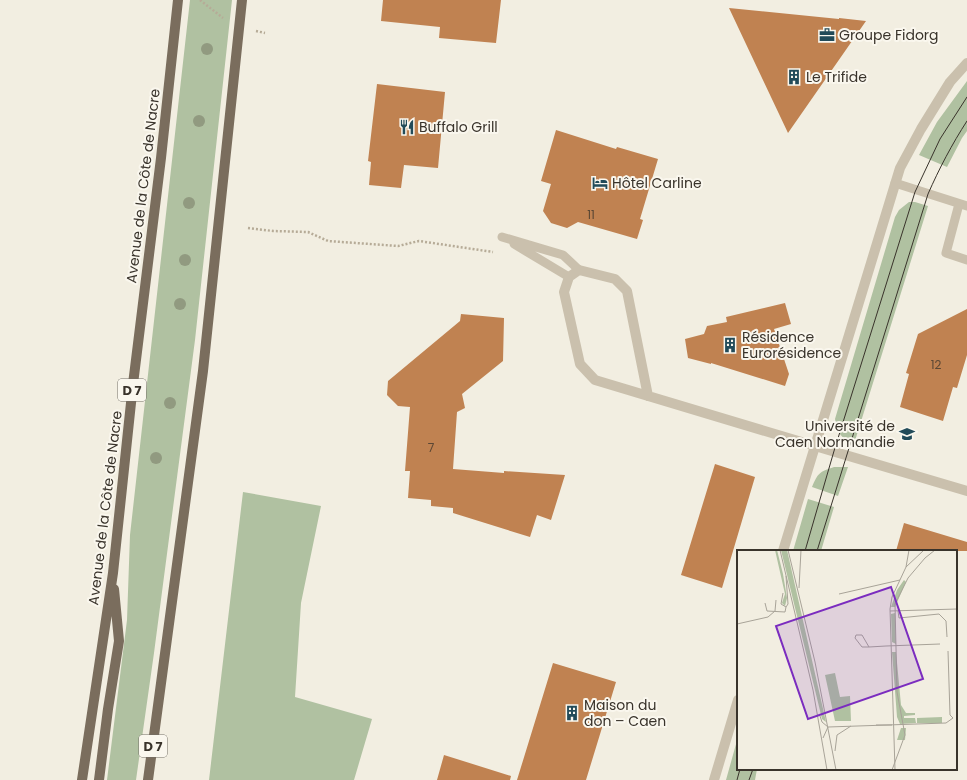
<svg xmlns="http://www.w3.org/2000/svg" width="967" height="780" viewBox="0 0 967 780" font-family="Poppins,sans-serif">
	<rect width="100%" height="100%" fill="#f2eee1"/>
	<path fill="#b0c1a1" d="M190,0h42l-37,340 -41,313 -18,127h-29l20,-160 3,-85z
		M967,81v50l-5,7 -15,29 -28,-12 18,-33z
		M909,202h6l13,4 -74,238c-14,-7 -16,-10 -19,-25l60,-202 4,-7z
		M834,467h14l-10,29 -26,-9c6,-14 7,-15 22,-20z
		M243,492l78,14 -20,97 -6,94 77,22 -18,61h-145z
		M808,499l26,8 -13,44h-28z
		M738,737v32h19l-2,11h-29z"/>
	<path fill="#c08251" d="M383,0h118l-5,43 -57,-5 1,-11 -59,-6z
		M729,8l110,11v-1l27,3 -78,112z
		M377,84l68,8 -7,76 -34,-3 -3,23 -32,-3 2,-23 -3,-1z
		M556,130l60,19 1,-2 41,12 -18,60 3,1 -6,19 -59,-17 -11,6 -16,-5 -8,-12 8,-27 -10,-3z
		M785,303l6,21 -17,5 15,45 -4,12 -74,-23v1l-23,-6 -3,-19 19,-5 3,-8 20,-4 -1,-5z
		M967,309v46l-10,33 -4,-1 -10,34 -43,-14 9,-33 -3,-1 12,-39z
		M461,314l43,4 -1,43 -41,33 3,14 -8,4 -4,57 51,4v-2l61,4 -14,45 -14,-5 -7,22 -77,-24v-5l-22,-2v-6l-23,-2 2,-27h-5l5,-64 -12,-1 -11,-11 1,-14 72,-60z
		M715,464l40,13 -33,111 -41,-13z
		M904,523l63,19v9h-71z
		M553,663l63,19 -30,98h-69z
		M444,755l67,21 -1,4h-73z"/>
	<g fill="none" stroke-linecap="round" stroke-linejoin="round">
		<path stroke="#b6ab97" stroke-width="2.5" stroke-dasharray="2 2" stroke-linecap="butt" d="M200,0l23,18
			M256,31l9,2
			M248,228l25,3 35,1 20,9 70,5 21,-5 74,11"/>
		<path stroke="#cac0ad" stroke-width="9" d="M895,183l72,23
			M959,204l-13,49 21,7
			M502,237l61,18 16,15
			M514,244l55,33"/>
		<path stroke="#cac0ad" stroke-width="10" d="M648,396l-21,-105 -12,-12 -36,-9 -10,7 -5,15 16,72 15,16 220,66"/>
		<path stroke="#cac0ad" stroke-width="10" d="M815,446l152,45
			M783,551l117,-383 21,-39 29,-47 17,-19
			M714,780l24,-80"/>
		<path stroke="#7a6d5d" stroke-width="10" d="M82,780l31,-207 20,-189 28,-226 17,-158
			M99,780l9,-71 11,-68 -5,-52
			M148,780l55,-409 39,-371"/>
		<path stroke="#39332b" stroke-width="1" d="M805,551l29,-100 81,-259 25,-53 27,-42
			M817,551l111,-357c11,-25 24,-50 39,-73
			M737,780l3,-11
			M749,780l4,-11"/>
	</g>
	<g fill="#919a80">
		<circle cx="207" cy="49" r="6"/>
		<circle cx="199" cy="121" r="6"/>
		<circle cx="189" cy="203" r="6"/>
		<circle cx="185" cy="260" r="6"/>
		<circle cx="180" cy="304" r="6"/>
		<circle cx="170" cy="403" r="6"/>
		<circle cx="156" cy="458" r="6"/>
	</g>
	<defs>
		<symbol id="office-bare" viewBox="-9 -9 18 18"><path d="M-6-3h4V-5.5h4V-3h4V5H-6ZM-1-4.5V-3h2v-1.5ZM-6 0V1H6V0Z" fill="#224b59" stroke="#faf7ee" stroke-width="2.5" paint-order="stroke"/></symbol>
		<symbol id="building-bare" viewBox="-9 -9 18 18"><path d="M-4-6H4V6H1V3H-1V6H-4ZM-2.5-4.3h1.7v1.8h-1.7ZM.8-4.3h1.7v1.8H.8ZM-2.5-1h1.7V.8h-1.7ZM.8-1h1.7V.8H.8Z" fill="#224b59" stroke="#faf7ee" stroke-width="2.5" paint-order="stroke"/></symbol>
		<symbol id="restaurant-bare" viewBox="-9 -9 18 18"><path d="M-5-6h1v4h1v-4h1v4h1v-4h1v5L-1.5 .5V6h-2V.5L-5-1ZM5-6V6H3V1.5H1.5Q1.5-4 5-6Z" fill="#224b59" stroke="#faf7ee" stroke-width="2.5" paint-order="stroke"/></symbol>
		<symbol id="hotel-bare" viewBox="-9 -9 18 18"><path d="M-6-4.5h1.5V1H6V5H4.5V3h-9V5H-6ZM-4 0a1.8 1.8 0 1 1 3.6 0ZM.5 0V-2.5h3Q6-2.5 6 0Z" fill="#224b59" stroke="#faf7ee" stroke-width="2.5" paint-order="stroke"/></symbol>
		<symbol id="university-bare" viewBox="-9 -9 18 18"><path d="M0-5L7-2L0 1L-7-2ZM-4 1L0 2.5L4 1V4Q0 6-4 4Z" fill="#224b59" stroke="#faf7ee" stroke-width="2.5" paint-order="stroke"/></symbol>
	</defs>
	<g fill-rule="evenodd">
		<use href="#office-bare" x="816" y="24" width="22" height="22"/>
		<use href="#building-bare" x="783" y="66" width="22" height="22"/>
		<use href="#restaurant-bare" x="396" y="116" width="22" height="22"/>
		<use href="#hotel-bare" x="589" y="172" width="22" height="22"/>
		<use href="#building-bare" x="719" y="334" width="22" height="22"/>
		<use href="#university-bare" x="896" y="423" width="22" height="22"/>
		<use href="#building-bare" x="561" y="702" width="22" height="22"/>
	</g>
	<g text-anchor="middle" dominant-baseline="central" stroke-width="4" stroke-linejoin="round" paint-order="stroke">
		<g font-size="12" fill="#5b4734">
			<text x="591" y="214">11</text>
			<text x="936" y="364">12</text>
			<text x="431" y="447">7</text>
		</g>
		<g fill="#faf7ee" stroke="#736e66" stroke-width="1">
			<rect x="118" y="379" width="28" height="22" rx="3"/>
			<rect x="139" y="735" width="28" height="22" rx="3"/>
		</g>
		<g font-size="13" font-weight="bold" fill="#39332b">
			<text x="132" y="390">D 7</text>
			<text x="153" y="746">D 7</text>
		</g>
		<g font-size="14" fill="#39332b" stroke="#faf7ee" text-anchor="start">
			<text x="839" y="35">Groupe Fidorg</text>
			<text x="806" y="77">Le Trifide</text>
			<text x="419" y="127">Buffalo Grill</text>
			<text x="612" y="183">Hôtel Carline</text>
			<text x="742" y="337">Résidence<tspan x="742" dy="16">Eurorésidence</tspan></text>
			<text x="895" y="426" text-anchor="end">Université de<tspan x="895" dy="16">Caen Normandie</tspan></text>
			<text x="584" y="705">Maison du<tspan x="584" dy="16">don – Caen</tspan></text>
		</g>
		<g font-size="14" fill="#39332b" stroke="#faf7ee">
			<text transform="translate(143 186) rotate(-83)">Avenue de la Côte de Nacre</text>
			<text transform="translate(105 508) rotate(-83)">Avenue de la Côte de Nacre</text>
		</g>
	</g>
	<g transform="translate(737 550)">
		<rect width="220" height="220" fill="#f2eee1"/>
		<path d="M38,0h2l6,24 4,24 -2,8 -3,-3 3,-9zM44,0h6l39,172 -4,-3zM167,30l2,2 -11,25h-4l6,-17zM158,63l1,31 -4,-2 -1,-28zM155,102h4l5,53 5,8h9v2l-11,1v2h11l1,5 -16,1 -3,-7zM98,123l5,24 10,-1 1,25h-16l-10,-46zM205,167v6h-25v-5zM164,178h5l-1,12h-8z" fill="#b0c1a1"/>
		<path fill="none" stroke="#a8a398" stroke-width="1" d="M43,0l33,140 14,80M51,0l27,112 21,108M169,17l18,-17M62,38l2,-38M46,43l-2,11 5,3 2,-3 -2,-28M102,44l61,-14M28,53l2,8 18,1 1,-5M153,61l67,-2M161,61l1,7 40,-4 7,7 1,16M0,74l31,-7 7,-6 1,-11M132,97l-7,-12h-6l-1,3 7,9h7l17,-1 54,-2M211,101l2,64 3,3M83,166l2,6 6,5M139,175h16M91,177l118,-4 7,-5M86,188l5,-11M98,201l2,-16 14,-9M50,220h14M155,220l13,-35 -8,-43 -2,-88 13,-26 17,-20 10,-8M158,220l-5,-161 2,-12 14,-30 3,-17"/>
		<path fill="#7b2cbf" fill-opacity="0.15" stroke="#7b2cbf" stroke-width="2" d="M154,37l32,92 -115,40 -32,-93z"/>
		<rect width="220" height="220" fill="none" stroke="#39332b" stroke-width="2"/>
	</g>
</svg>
